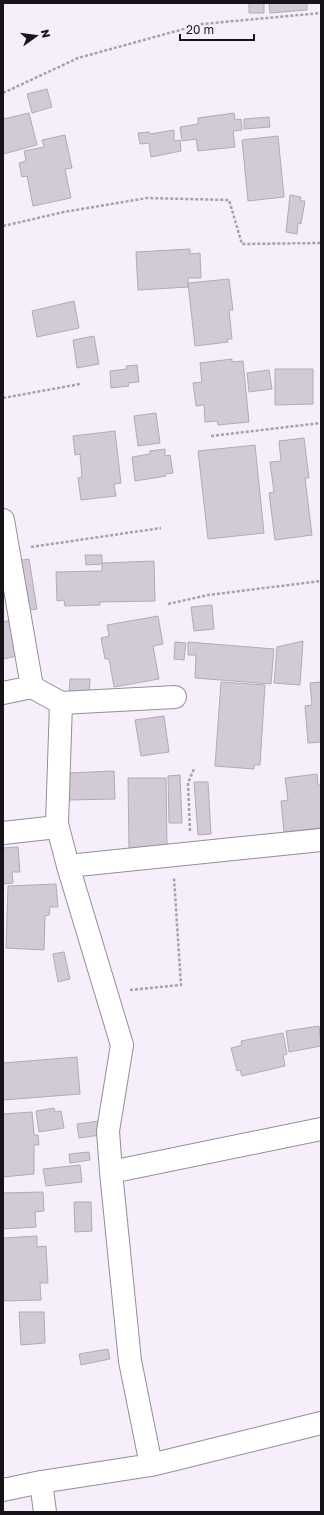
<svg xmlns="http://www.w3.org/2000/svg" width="324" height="1515" viewBox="0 0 324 1515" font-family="'Golos Text',sans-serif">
	<rect width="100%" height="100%" fill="#f7eefb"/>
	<path fill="#d2cad6" stroke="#b2abb6" d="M249,3h15v10h-15z
		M269,3h38v7l-37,3z
		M47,89l5,18 -20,6 -5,-19z
		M29,113l8,32 -34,9v-35z
		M234,113l1,7 6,-1 1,11 -9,1 2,16 -37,4 -2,-12 -14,2 -2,-14 18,-3v-6z
		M269,117l1,10 -26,2v-10z
		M174,130v11l6,-1 1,11 -30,6 -2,-14 -9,1 -2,-11 11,-1 1,2z
		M65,135l7,33 -7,1 6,29 -38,8 -6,-30 -5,1 -3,-14 7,-2 -2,-10 20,-4 -2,-7z
		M278,136l6,61 -36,4 -6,-61z
		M290,195l11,2 -1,4h5l-4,23 -3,-1 -1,11 -11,-2z
		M190,249v5l10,-1 1,25h-13v9l-50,3 -2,-38z
		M229,279l4,31h-4l3,29h-5l1,3 -33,4 -7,-63z
		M74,301l5,27 -42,9 -5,-26z
		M94,336l5,28 -22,4 -4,-28z
		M232,359v3l11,-1 6,61 -31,3 -1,-4 -12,1 -1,-17 -8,1 -3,-23 9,-1 -2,-19z
		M137,365l2,17 -11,1 1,3 -18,2 -1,-17 17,-2 -1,-3z
		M275,369h38v35l-38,1z
		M269,370l3,19 -23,3 -2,-19z
		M156,413l4,30 -22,3 -4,-30z
		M115,431l6,52 -7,1 2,12 -35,4 -3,-22 4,-1 -2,-23 -5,1 -2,-19z
		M304,438l5,40h-4l7,57 -37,5 -6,-47 5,-1 -4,-30 11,-1 -2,-20z
		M255,445l9,88 -56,6 -10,-88z
		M165,449v7l5,-1 3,18 -8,1 1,2 -31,5 -3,-24 18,-3v-3z
		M85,555h17v8l52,-2 1,40 -55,1v3l-35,1 -1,-6 -7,1 -1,-29 46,-1v-7l-16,1z
		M29,559l8,50 -13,2 -8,-50z
		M212,605l2,24 -20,2 -3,-24z
		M158,616l5,28 -10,2 6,33 -45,8 -5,-28h-4l-4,-21 8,-2 -2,-11z
		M10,620l7,36 -14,3v-37z
		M303,641l-3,44 -26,-2 3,-36z
		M175,642l11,1 -2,17 -10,-1z
		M188,642l86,7 -3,35 -76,-6 1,-23h-8z
		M70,679h20l-1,17 -20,-1z
		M221,682l44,3 -5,80h-6v4l-39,-3z
		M321,682v60l-13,1 -3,-37 7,-1 -2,-22z
		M164,716l5,36 -28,4 -6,-36z
		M114,771l1,28 -46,1 -1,-27z
		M317,774l1,11h3v43l-37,4 -3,-31 7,-1 -3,-22z
		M180,775l2,48h-13l-1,-47z
		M128,778h38l1,69 -38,1z
		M194,782h14l3,52 -13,1z
		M18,847l2,25h-8l1,11 -10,1v-36z
		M56,884l2,23h-8l-1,8 -4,1 -1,34 -38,-2 2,-62z
		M64,952l6,27 -12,3 -5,-28z
		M319,1026l2,20 -32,6 -3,-21z
		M283,1033l4,21 -4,1 2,11 -43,10 -2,-6 -3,1 -6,-23 11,-3 -1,-4z
		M77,1057l3,37 -77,6v-37z
		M54,1108l1,4 6,-1 3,17 -25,4 -3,-21z
		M32,1112l2,23h4l1,10h-5v29l-31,3v-63z
		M99,1121l2,14 -22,3 -2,-14z
		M89,1152l1,8 -20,3 -1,-9z
		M80,1165l2,17 -36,4 -3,-17z
		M43,1192l1,19 -9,1 1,15 -33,2v-36z
		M74,1202h17l1,29 -17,1z
		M37,1236v11l9,-1 2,37h-8l1,17 -38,1v-63z
		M19,1312h25l1,31 -24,2z
		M108,1349l2,10 -29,6 -2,-11z"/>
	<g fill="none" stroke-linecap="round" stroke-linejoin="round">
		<defs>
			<path id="minor" d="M3,520l29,167
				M3,693l29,-6 29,16 114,-6
				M61,703l-4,121 11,42
				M3,833l54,-6
				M111,1172l-3,-41 14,-86 -54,-179 253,-26
				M151,1465l-21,-104 -19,-189 210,-43
				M41,1482l4,30
				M3,1490l38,-8 110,-17 170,-42"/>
		</defs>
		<use href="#minor" stroke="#958d99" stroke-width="24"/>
		<path stroke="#a8a1ab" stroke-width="2.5" stroke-dasharray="3 2" stroke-linecap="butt" d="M3,93l75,-35 124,-34 119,-11
			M3,226l61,-14 83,-14 82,2 13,44 79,-1
			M3,398l77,-14
			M211,436l110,-13
			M31,547l130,-19
			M168,604l40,-9 113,-14
			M190,831l-2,-48 6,-14
			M130,990l51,-5 -7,-107"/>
		<use href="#minor" stroke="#fff" stroke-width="22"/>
	</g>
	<rect width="324" height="1515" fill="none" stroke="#171419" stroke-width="8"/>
	<g transform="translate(36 36) rotate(76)" stroke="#f7eefb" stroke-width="3" paint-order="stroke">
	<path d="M0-3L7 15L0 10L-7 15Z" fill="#171419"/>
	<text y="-6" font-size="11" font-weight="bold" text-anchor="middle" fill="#171419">N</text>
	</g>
	<path d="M180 34v6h74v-6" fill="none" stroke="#171419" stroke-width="2"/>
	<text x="186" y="34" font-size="12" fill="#171419" stroke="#f7eefb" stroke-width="3" paint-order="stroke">20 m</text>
</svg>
